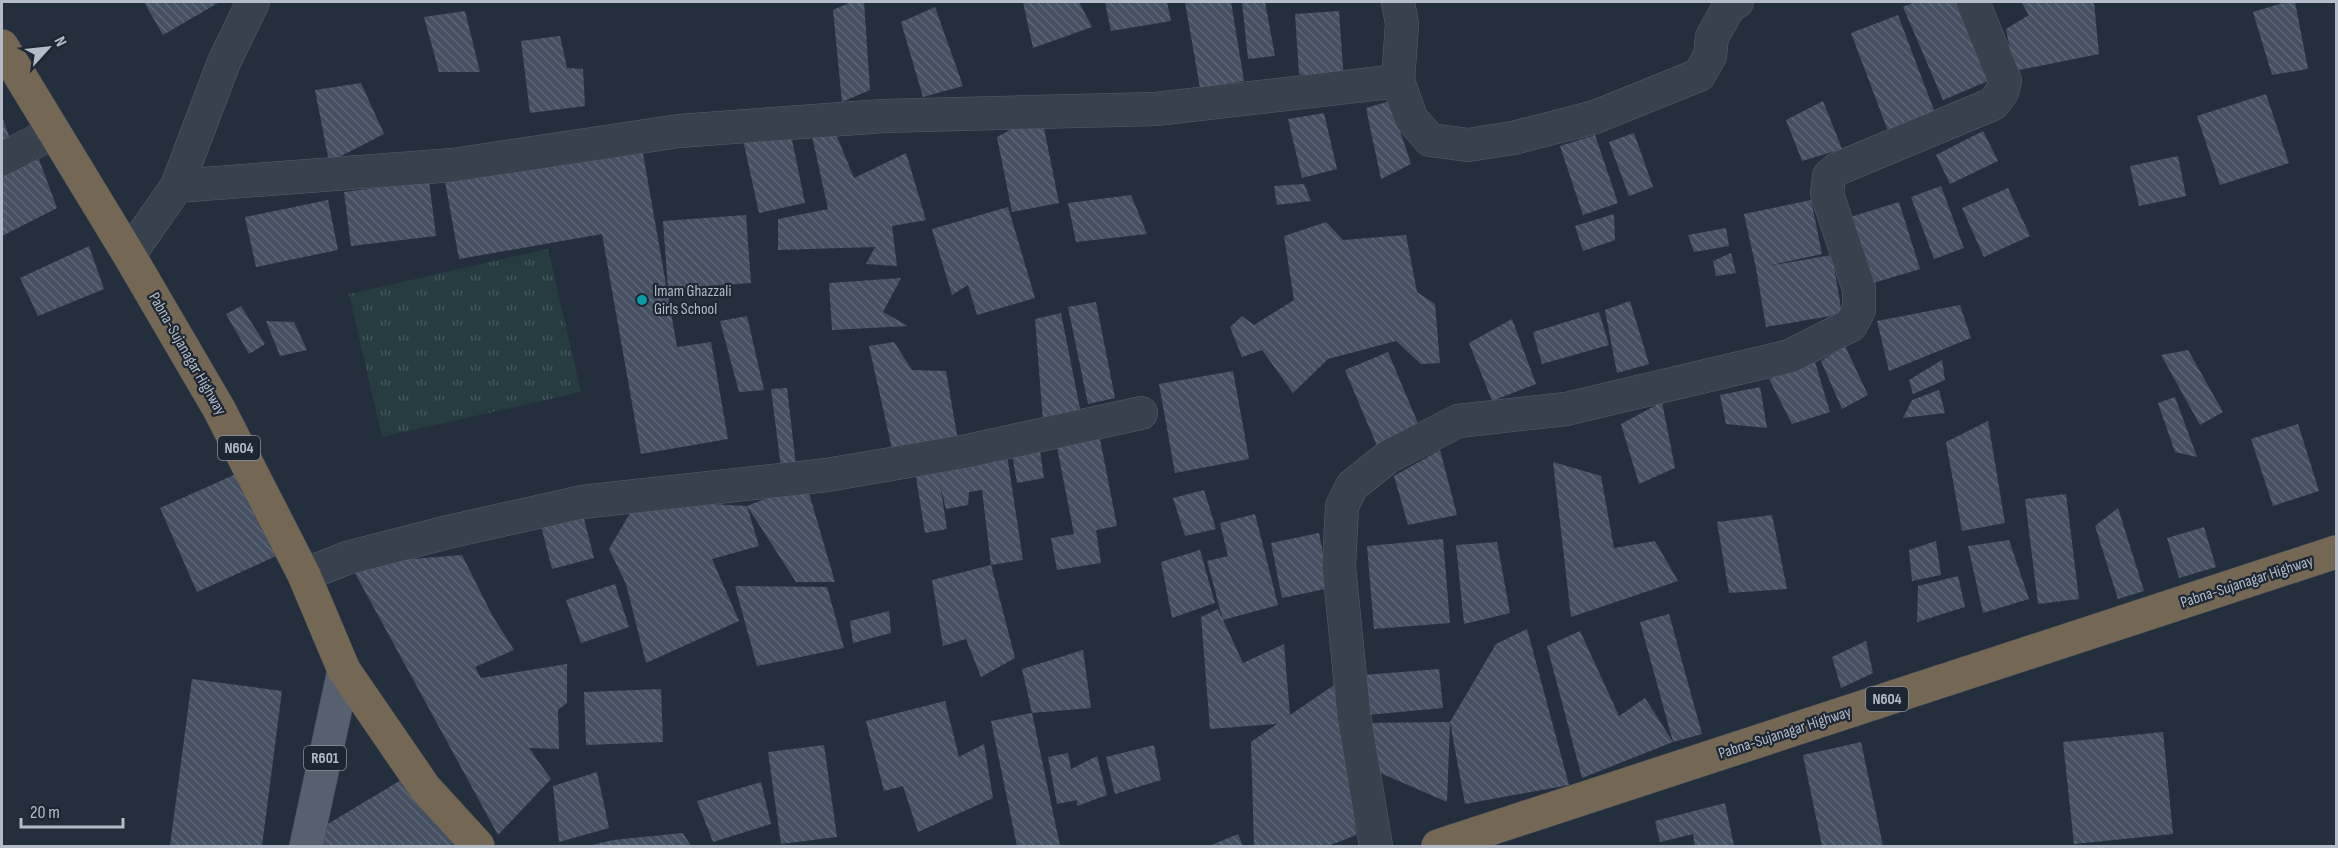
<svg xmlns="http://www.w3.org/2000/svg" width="2338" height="848" viewBox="0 0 2338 848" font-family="'Sofia Sans Condensed',sans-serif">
	<defs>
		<pattern id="park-tufts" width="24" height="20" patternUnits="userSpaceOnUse" patternTransform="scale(1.5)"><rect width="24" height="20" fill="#263c3f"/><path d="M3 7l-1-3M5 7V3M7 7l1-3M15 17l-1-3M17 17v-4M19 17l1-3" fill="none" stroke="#435659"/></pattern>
		<pattern id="building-back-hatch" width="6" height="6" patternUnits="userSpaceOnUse" patternTransform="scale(1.5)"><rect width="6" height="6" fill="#455162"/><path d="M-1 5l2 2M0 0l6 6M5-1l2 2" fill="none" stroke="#5d6877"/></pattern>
	</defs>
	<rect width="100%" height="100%" fill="#242f3e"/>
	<path fill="url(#park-tufts)" d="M548,249l33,143 -199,45 -33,-143z"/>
	<path fill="url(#building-back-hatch)" d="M144,2h72l2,1 -55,32z
		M851,2h13l6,88 -28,12 -9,-92z
		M1023,2h56l13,25 -59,21z
		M1105,2h62l4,19 -60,10z
		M1185,2h46l13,79 -44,7z
		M1242,2h23l10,54 -27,3z
		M1915,2h52l33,74 -57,24 -40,-93z
		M2021,2h73l5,52 -85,17 -8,-42 23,-14z
		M2286,2h9l13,67 -36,6 -19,-63z
		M935,7l28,79 -40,11 -22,-75z
		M465,11l15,61h-41l-15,-55z
		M1339,11l5,72 -45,-9 -4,-60z
		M1898,15l37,98 -47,18 -37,-98z
		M560,36l7,32 16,1 2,37 -55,7 -9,-72z
		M361,83l23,51 -55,28 -14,-72z
		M2266,94l23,69 -69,22 -23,-69z
		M1390,101l21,63 -30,15 -15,-71z
		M1823,101l19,48 -40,12 -16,-41z
		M1041,113l18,90 -47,9 -15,-75z
		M1324,113l13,56 -35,9 -14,-59z
		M2,116l10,29 -10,5z
		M789,125l16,78 -46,10 -17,-78z
		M810,127h23l21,51 52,-25 20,67 -34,6 5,40 -31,-2 9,-17 -97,3v-31l50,-10z
		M1983,131l15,30 -48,23 -14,-29z
		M1634,133l19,54 -24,9 -20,-54z
		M1595,135l23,68 -35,12 -23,-69z
		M642,148l35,199 34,-5 17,97 -87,15 -39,-220 -143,25 -14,-78z
		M2178,156l8,40 -47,10 -9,-40z
		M38,157l19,51 -55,28v-61z
		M429,181l7,55 -85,10 -7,-54z
		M1304,184l7,17 -34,4 -3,-19z
		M1941,186l23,62 -30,11 -23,-62z
		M2008,188l22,48 -46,21 -22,-49z
		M1131,195l16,39 -71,8 -8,-39z
		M328,200l10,50 -82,17 -11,-50z
		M1811,200l11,54 -55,12 65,-11 10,59 -76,13 -10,-59 -12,-54z
		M1899,202l21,67 -50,15 -20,-67z
		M1008,207l27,91 -58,17 -9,-30 -16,10 -20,-66z
		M1614,214l1,26 -32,11 -8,-25z
		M746,215l5,68 -83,6 -5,-68z
		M1326,222l17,18 63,-5 11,57 18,12 5,59 -19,1 -25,-23 -68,18 -35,34 -31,-43 -20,7 -12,-30 12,-11 12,9 40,-25 -10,-64z
		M1726,228l3,18 -35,6 -6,-17z
		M89,246l15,43 -66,27 -18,-38z
		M1731,253l5,20 -20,3 -3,-15z
		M901,278l-18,34 25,14 -76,4 -3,-47z
		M1630,301l19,63 -32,9 -12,-63z
		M1096,302l19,96 -27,6 -20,-97z
		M1960,305l11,33 -82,33 -12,-50z
		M241,306l24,38 -16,10 -23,-40z
		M1599,312l10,33 -67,19 -9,-32z
		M1061,313l21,106 -39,2 -8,-102z
		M747,316l17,74 -25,2 -19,-71z
		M1512,319l24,65 -44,17 -23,-58z
		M266,321l28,1 13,28 -27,6z
		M894,342l18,28 34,1 12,70 -66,8 -23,-103z
		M1845,346l23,49 -26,14 -21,-48z
		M2188,350l35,62 -23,13 -39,-70z
		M1388,352l32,76 -43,18 -32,-76z
		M1942,360l3,20 -32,14 -4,-14z
		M1815,362l15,50 -38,12 -23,-45z
		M1233,371l16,88 -74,14 -16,-89z
		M1760,387l7,41 -41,-4 -6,-29z
		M787,388l9,78 -15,2 -10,-79z
		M1939,390l6,23 -42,5 9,-18z
		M2175,397l22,60 -22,-5 -17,-49z
		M1662,402l13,66 -36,16 -18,-60z
		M1988,421l17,102 -43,8 -16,-89z
		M2298,424l21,67 -46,15 -22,-67z
		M1100,439l17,87 -21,4 5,33 -44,7 -6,-32 23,-4 -17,-87z
		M1039,444l5,34 -27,5 -6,-35z
		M1440,450l17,65 -49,10 -14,-49z
		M1007,455l16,105 -32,5 -9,-75 -13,2 -1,13 -22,4 -6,-25 7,45 -22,4 -9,-56 61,-11 -2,-6z
		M1553,462l48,14 13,72 41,-7 23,40 -107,36z
		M245,470l38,83 -86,39 -37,-84z
		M806,483l29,99h-39l-49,-76 12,40 -47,13 27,62 -93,42 -20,-79 -17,-35 21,-36 64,-10 53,3z
		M1204,490l12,39 -31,7 -12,-38z
		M2066,494l13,105 -41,5 -13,-105z
		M2118,508l26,83 -26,8 -23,-73z
		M582,511l12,47 -42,11 -12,-47z
		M1255,514l23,91 -55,15 -16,-59 21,-5 -8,-33z
		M1772,515l15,74 -58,4 -12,-71z
		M2204,527l12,40 -37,11 -12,-40z
		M1319,533l11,55 -48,10 -11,-55z
		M1443,539l7,84 -76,6 -7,-83z
		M2009,540l20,59 -46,14 -15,-67z
		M1936,541l5,34 -29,6 -3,-31z
		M1497,542l13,71 -46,11 -8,-79z
		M1200,550l15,53 -43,15 -11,-56z
		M462,555l30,60 22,35 -39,17 6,11 86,-14v39l-9,7 1,39 -30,-1 22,31 -53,56 -148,-271z
		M991,565l24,93 -34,19 -15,-38 -23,7 -11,-66z
		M1958,576l7,31 -48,15 1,-36z
		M615,584l14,43 -48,16 -15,-43z
		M735,586l92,1 17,61 -87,18z
		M1218,609l25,54 41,-19 6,71 50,-34 16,154 -28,11h-74l-3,-104 26,-18 -67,5 -9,-112z
		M889,611l2,22 -38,10 -3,-22z
		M1669,614l33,120 -29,8 -33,-120z
		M1527,629l42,156 -104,19 -15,-82 46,-78z
		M1580,631l39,85 26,-18 28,44 -91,36 -35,-132z
		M1866,641l7,32 -32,15 -9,-31z
		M1083,650l8,58 -59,5 -10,-44z
		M1439,669l4,39 -76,7 -4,-40z
		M192,679l90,12 -20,155h-92z
		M661,689l2,53 -77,3 -2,-53z
		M945,701l14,56 25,-13 9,54 -75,34 -15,-46 -19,5 -18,-70z
		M1032,713l28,133h-43l-26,-125z
		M1450,722l-3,80 -78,-34 -8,-45z
		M2163,732l10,102 -99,10 -11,-102z
		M1861,742l22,104h-61l-19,-91z
		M824,745l13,92 -56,7 -13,-92z
		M1154,745l7,35 -46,14 -9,-37z
		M1068,753l3,16 26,-13 10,39 -30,11v-6l-20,4 -9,-47z
		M597,772l12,56 -50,14 -6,-56z
		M411,774l43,72h-129l-9,-15z
		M761,782l10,42 -58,18 -16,-41z
		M1725,803l9,43h-39l-2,-12 -33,8 -5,-21z
		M683,833l8,13h-103l25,-6z
		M1238,834l5,12h-34z"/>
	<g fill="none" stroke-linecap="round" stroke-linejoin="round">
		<defs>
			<path id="minor" d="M1398,2l4,22 -4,57 13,37 19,22 38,5 45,-7 82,-21 104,-42 11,-19 2,-19 18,-32 7,-3
				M2,159l52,-27
				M177,186l276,-21 226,-34 204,-15 273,-7 242,-28
				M129,255l48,-69 47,-124 29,-60
				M304,575l43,-17 101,-26 134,-30 245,-27 140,-24 174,-38
				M1376,846l-22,-130 -15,-149 3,-61 10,-20 36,-29 70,-36 108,-12 224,-53 61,-31 8,-15v-21l-32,-95 2,-18 8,-7 156,-65 9,-12 3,-11 -32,-79"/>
			<path id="major" d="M306,846l38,-176"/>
			<path id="highway" d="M2,46l127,209 90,154 85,166 40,95 81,118 53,58
				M1438,846l898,-294"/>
		</defs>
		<use href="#minor" stroke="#565f6c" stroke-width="34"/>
		<use href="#major" stroke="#414a57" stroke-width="34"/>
		<use href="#highway" stroke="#434c59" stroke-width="34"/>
		<use href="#minor" stroke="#38414e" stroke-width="33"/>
		<use href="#major" stroke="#56606e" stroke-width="33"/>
		<use href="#highway" stroke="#746855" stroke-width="33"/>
	</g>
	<circle fill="#0f9aa8" stroke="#1d2633" stroke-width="2" cx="642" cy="300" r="6"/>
	<g text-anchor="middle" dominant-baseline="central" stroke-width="4.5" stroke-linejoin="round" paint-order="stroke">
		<g fill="#1d2633" stroke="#878f9c" stroke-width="1.5">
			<rect x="218" y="436" width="42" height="24" rx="4.5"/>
			<rect x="1866" y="687" width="42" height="24" rx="4.5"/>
			<rect x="304" y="746" width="42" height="24" rx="4.5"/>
		</g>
		<g font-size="15" font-weight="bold" fill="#b4bcc9">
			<text x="239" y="448">N604</text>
			<text x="1887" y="699">N604</text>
			<text x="325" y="758">R601</text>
		</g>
		<g font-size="16" fill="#b4bcc9" stroke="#1d2633" text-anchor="start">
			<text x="654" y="291">Imam Ghazzali<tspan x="654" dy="18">Girls School</tspan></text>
		</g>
		<g font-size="16" fill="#b4bcc9" stroke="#1d2633">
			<text transform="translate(187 354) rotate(60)">Pabna-Sujanagar Highway</text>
			<text transform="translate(2247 582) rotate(-18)">Pabna-Sujanagar Highway</text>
			<text transform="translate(1785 733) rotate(-18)">Pabna-Sujanagar Highway</text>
		</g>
	</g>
	<rect width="2338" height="848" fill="none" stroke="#b4bcc9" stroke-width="6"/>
	<g transform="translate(48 48) rotate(63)" stroke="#1d2633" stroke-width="4.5" paint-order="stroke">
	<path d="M0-4.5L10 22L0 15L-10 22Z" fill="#b4bcc9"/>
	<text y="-9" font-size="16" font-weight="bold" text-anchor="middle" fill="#b4bcc9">N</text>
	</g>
	<path d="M21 818v9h102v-9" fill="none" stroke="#b4bcc9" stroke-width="3"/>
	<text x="30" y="818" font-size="18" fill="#b4bcc9" stroke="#1d2633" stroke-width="4.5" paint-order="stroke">20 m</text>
</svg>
